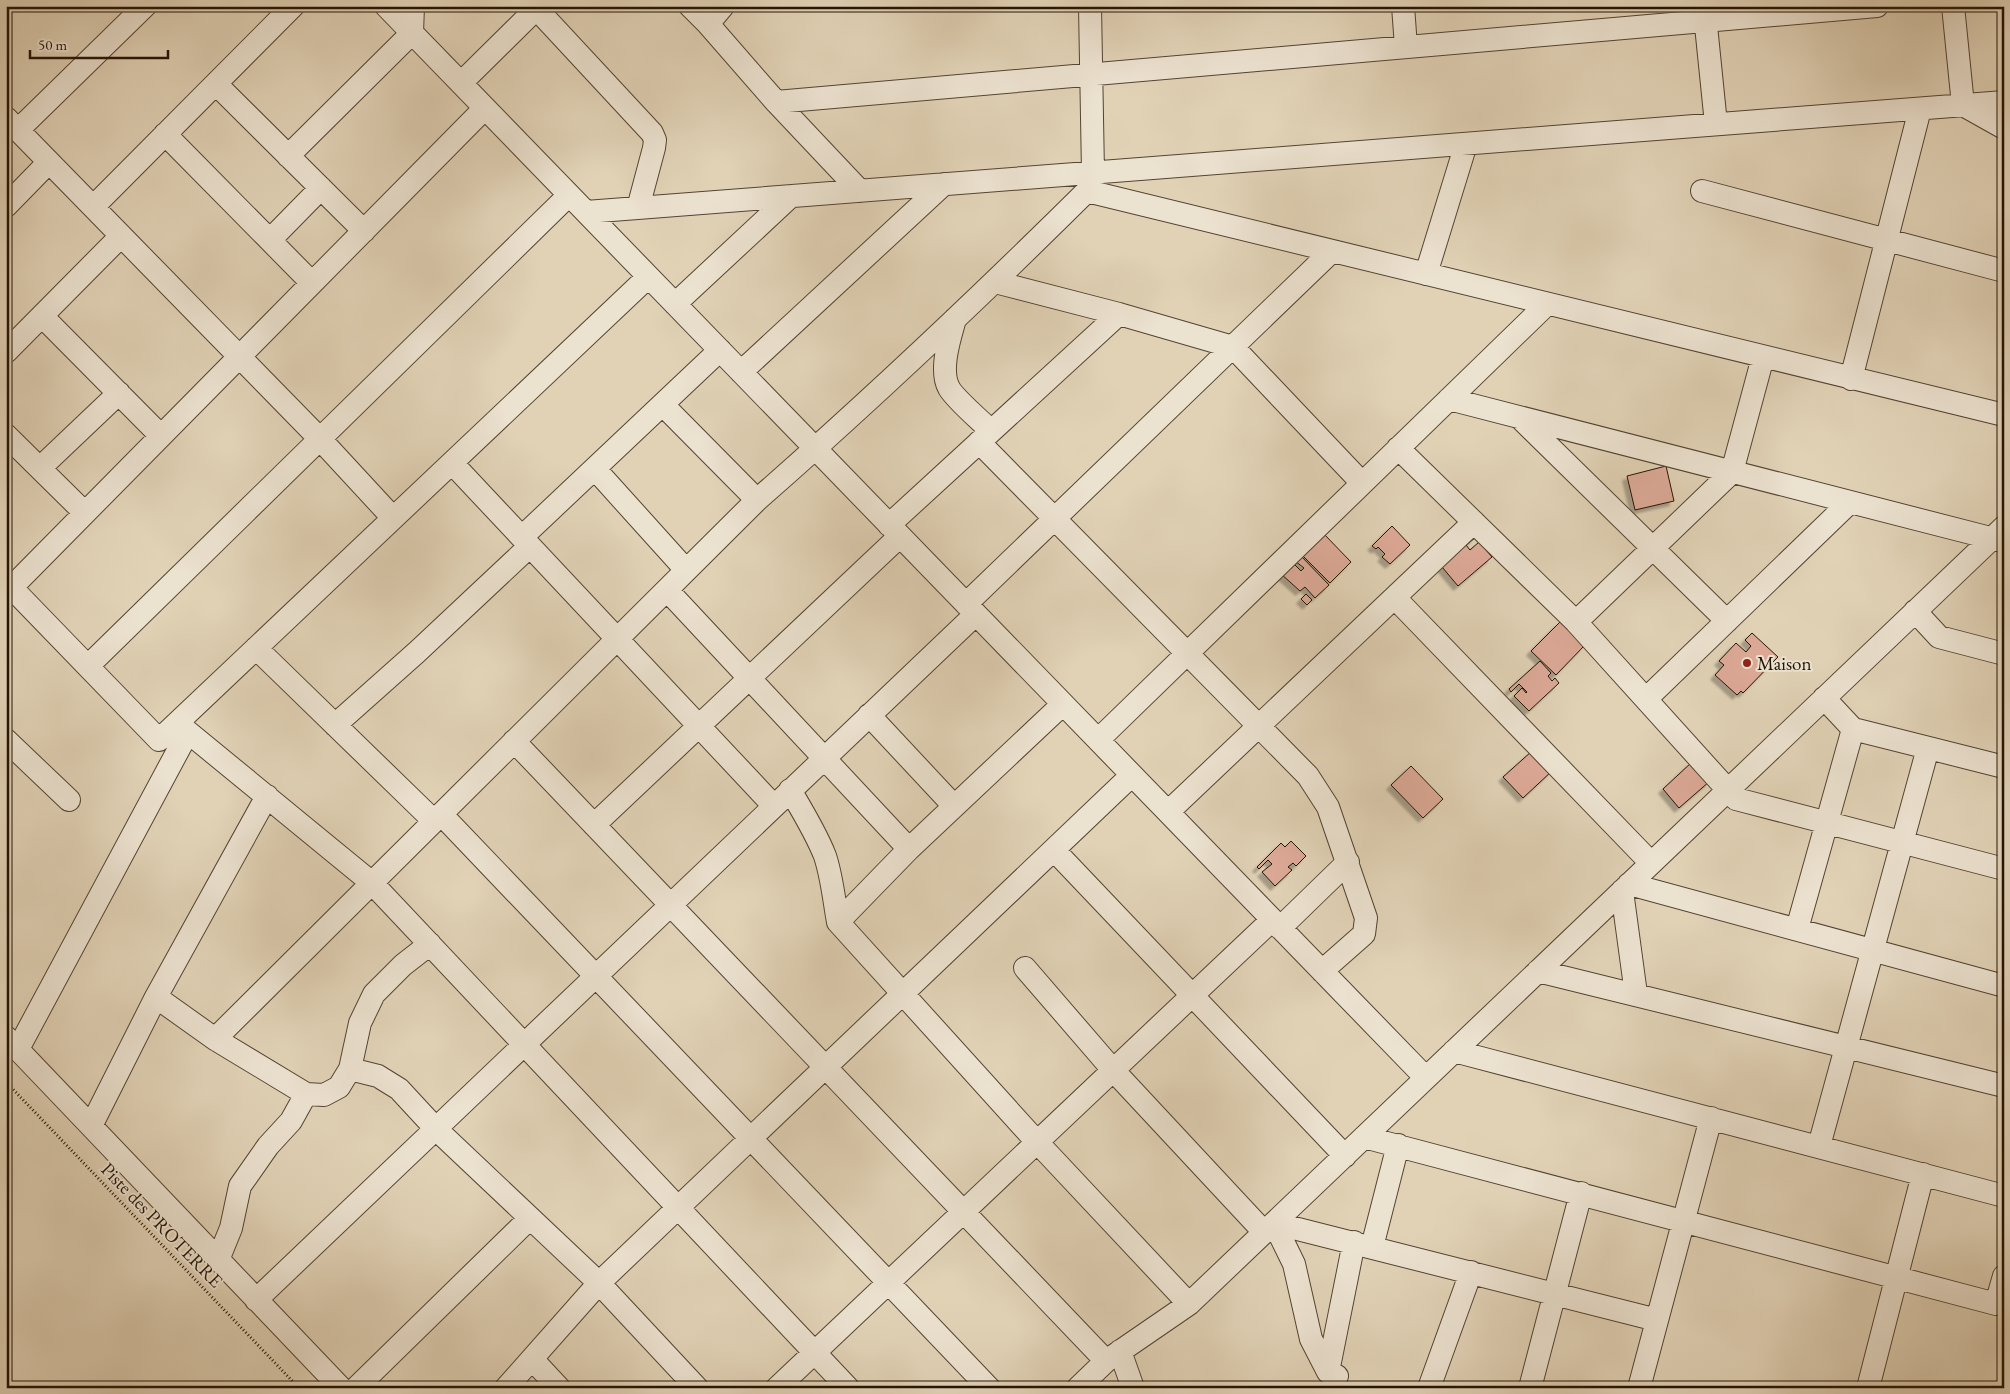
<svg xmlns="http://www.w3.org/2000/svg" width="2010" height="1394" viewBox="0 0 2010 1394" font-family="'EB Garamond',serif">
	<defs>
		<filter id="shadow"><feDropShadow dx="-4.5" dy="4.5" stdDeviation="1" flood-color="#0004"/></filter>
	</defs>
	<rect width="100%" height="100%" fill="#e1d2b6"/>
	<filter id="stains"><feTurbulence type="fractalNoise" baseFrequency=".004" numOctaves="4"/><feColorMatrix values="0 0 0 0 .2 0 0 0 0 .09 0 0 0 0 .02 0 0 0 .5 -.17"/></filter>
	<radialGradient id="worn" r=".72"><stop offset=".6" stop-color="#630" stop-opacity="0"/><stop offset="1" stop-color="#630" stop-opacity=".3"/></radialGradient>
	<path fill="#dca997" stroke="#241406" filter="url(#shadow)" d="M1666,466l8,35 -39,9 -8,-34z
		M1392,526l18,19 -20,19 -8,-7 3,-3 -7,-7 -2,2 -4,-3z
		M1470,532l5,6 -9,7 4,5 9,-8 13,15 -34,29 -21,-25z
		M1323,533l28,29 -21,21 -29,-29z
		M1300,555l29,30 -14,13 -10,-11 -5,4 -20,-18 10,-13 11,11 3,-3 -9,-7z
		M1306,594l6,6 -5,5 -6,-6z
		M1560,622l24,24 -28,29 -25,-24z
		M1752,633l26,24 -35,36 -2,-2 -4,4 -22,-20 9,-10 -5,-4 17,-18 10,9 5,-6 -6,-6z
		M1540,661l11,12 -3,3 4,5 3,-3 4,5 -30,28 -15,-15 8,-8 4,5 1,-1 -8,-8 -8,8 -2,-3z
		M1532,751l20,20 -29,27 -20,-21z
		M1692,762l18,19 -31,27 -16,-19z
		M1411,766l32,33 -20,19 -32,-33z
		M1291,841l15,15 -10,10 -3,-3 -5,4 4,3 -17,16 -13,-14 10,-8 -4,-4 -9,9 -2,-2 24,-24 4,4z"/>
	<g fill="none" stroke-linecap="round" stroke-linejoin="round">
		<defs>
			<path id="minor" d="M386,6l1040,1072
				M534,6l118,127 3,7 -1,8 -16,60
				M690,6l18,18 68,78 84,89
				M1403,6l3,41
				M1704,6l12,118
				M1953,6l10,99 41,23
				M708,24l15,-18
				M461,83l78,-77
				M216,84l148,147
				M776,102l1101,-96
				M6,118l314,321 73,79
				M18,130l127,-124
				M165,134l147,149
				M288,156l124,-123 1,-27
				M1087,191l917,224
				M1702,191l302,80
				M6,206l43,-44
				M93,207l200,-201
				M586,212l1418,-110
				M270,240l51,-52
				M1426,274l40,-130
				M995,282l124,32 114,33 129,136
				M675,304l116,-108
				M42,316l119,120
				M955,319c-5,18 -16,51 -6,69 5,10 32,33 41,42
				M6,352l115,-116
				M741,372l203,-188
				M1851,379l69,-270
				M1449,399l553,142
				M663,405l94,95
				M1520,418l207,203
				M6,435l79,78
				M979,442l329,334 20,31 38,111 -2,16 -42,37
				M1398,448l178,174 160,177 268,70
				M452,463l322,343
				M40,468l79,-75
				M595,469l91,101
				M889,525l230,-211
				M522,537l198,-187
				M6,582l153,158 489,-463
				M667,590l242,259
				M6,593l479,-485
				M1395,598l256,265
				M966,604l366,-353
				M1915,611l24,26 65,17
				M1576,622l156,-150 31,-115
				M256,648l178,173
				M88,666l481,-471
				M1824,698l29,31 151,38
				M1646,699l204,-197
				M869,715l85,91
				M177,723l195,160 476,505
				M335,725l82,-73 113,-106
				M6,740l63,60
				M1098,740l449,-436
				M514,741l592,620
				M790,790c13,22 26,43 35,66 7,21 9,44 13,66l199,220 152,162
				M1168,812l306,-290
				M441,814l548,574
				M594,825l306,-289
				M1054,850l291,306
				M1629,884l375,102
				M1622,891l14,103
				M838,922l71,-73 154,-145
				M1280,928l68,-66
				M1797,929l56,-200
				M1025,968l88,102 151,162
				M1538,971l466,115
				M156,997l59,42 91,55 18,1 15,-8 11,-18 10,-46 14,-29 29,-29 27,-21
				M6,1037l335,351
				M215,1039l542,-539c113,-99 223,-203 330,-309l6,-18 -3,-167
				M18,1049l170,-317
				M1454,1051l550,145
				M350,1069l28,7 21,13 37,40 163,154 98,105
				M91,1126l65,-129 111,-201
				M1364,1137l632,167 8,-28
				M1819,1146l109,-398
				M1274,1223l383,97
				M1274,1223l20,41 17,75 17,33 9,4 -5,12
				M1372,1247l26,-102
				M218,1260l13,-32 9,-42 28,-40 23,-25 15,-27
				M256,1300l720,-686
				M1120,1351l13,37
				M532,1359l27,29
				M1328,1372l26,-130
				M356,1388l173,-169
				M506,1388l93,-105 533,-508
				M777,1388l495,-468
				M1078,1388l28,-27 83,-57 815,-777
				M1429,1388l42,-116
				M1530,1388l51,-195
				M1639,1388l72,-270
				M1868,1388l55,-214"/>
		</defs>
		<use href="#minor" stroke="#534432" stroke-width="24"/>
		<path stroke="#241406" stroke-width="3" stroke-dasharray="1 2.5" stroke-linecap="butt" d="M6,1082l293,306"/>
		<use href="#minor" stroke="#ece2d0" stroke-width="22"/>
	</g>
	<circle fill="#8f2418" stroke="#ece2d0" stroke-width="2" cx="1747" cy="663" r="5"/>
	<g text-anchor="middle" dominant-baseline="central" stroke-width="4" stroke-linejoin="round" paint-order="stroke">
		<g font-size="19" fill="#241406" stroke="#ece2d0" text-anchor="start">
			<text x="1757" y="663">Maison</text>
		</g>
		<g font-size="19" fill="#241406" stroke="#ece2d0">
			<text transform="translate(162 1225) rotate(46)">Piste des PROTERRE</text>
		</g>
	</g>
	<rect width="2010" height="1394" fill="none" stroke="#e1d2b6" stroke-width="25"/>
	<rect x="8" y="8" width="1995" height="1379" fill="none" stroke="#241406" stroke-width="2.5"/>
	<rect x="12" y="12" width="1985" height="1369" fill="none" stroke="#241406"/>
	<path d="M30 50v8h138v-8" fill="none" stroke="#241406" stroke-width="2.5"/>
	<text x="38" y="50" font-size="15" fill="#241406" stroke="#ece2d0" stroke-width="4" paint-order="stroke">50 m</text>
	<rect width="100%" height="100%" filter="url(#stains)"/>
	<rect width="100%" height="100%" fill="url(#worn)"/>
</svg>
